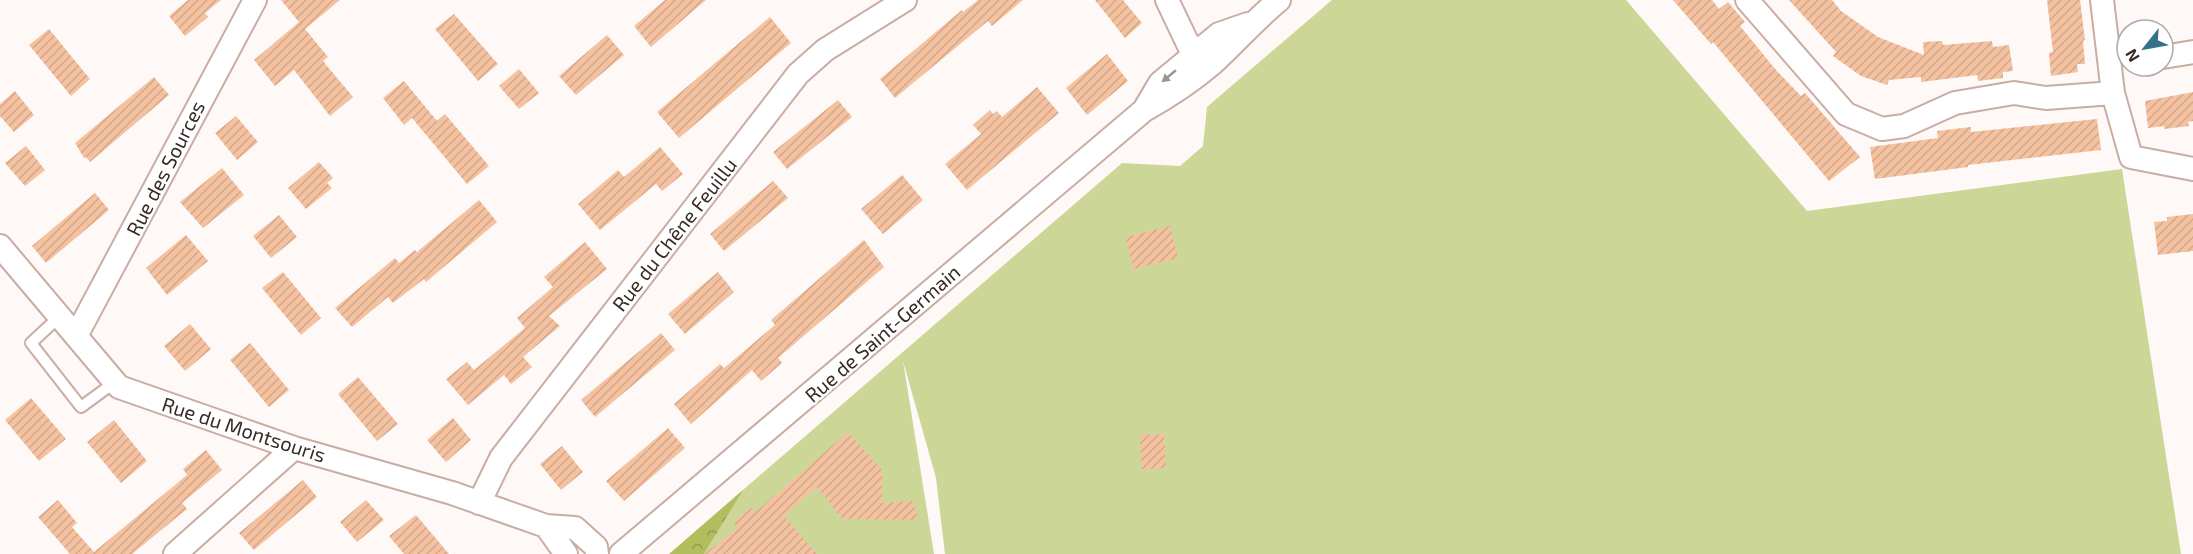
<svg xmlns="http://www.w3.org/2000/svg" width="2193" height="554" viewBox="0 0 2193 554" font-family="'Exo 2',sans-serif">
	<defs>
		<pattern id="forest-crowns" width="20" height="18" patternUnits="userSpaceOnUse" patternTransform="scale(1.5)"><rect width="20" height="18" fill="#b1be5e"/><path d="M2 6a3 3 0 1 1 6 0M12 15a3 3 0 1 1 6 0" fill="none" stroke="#919b4e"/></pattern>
		<pattern id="building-hatch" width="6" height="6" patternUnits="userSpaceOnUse" patternTransform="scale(1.5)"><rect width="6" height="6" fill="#f4c2a0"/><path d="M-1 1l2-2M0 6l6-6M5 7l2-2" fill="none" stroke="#d2a78a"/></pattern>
	</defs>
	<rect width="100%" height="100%" fill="#fef8f6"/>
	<path fill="#ccd697" d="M1332,0h294l181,211 315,-42 59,385h-1236l-9,-76 -33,-117 31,193h-230l40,-65 378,-326 58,3 23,-20 4,-39z"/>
	<path fill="url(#forest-crowns)" d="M744,489l-40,65h-35z"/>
	<path fill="url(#building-hatch)" d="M188,0h33l-16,13 3,4 -23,19 -16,-20z
		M281,0h59l-35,29 23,28 -5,4 30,36 -23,19 -36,-46 -19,16 -21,-26 45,-38z
		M665,0h41l-55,47 -17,-21z
		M978,0h45l-31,26 -4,-5 -93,77 -15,-19 82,-69 1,2z
		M1095,0h28l19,23 -17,15z
		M1673,0h39l7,9 9,-7 17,20 -5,4 36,44 25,26 4,-3 55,64 -31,24 -116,-139 -2,2z
		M1789,0h43l9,11 37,26 46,18 -1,-13 19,-1 1,4 49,-4 1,6 16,-2 4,26 -10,1v6l-25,3 -1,-6 -56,7v-5l-32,3 -2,5 -26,-9 -28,-20 3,-4z
		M2047,0h33l5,40 -2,1 2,23h-8l1,8 -27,4 -2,-23 4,-1z
		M454,14l44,50 -20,17 -43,-52z
		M770,17l21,26 -112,95 -22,-26z
		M49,29l41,50 -19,17 -42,-51z
		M607,35l17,20 -48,40 -17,-19z
		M1107,54l21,27 -41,34 -21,-27z
		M519,69l20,24 -20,16 -20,-23z
		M154,77l15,18 -79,67 -4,-5 -2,1 -9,-15z
		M404,81l33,40 8,-7 44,52 -22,18 -55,-66 -8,7 -21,-27z
		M1037,87l22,26 -92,77 -22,-26 36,-30 -8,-9 17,-15 3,4 4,-3 5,6z
		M15,91l19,24 -20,17 -14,-16v-12z
		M2193,92v29l-5,1 1,4 -25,3v-3l-16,2 -3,-27z
		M838,100l14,17 -65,52 -14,-17z
		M236,116l22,26 -21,18 -22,-27z
		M2097,119l4,31 -133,15v2l-93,12 -5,-32 68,-9 -1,-7 34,-4v5z
		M26,146l19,24 -20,16 -20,-23z
		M660,147l23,27 -21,17 -6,-7 -56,46 -22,-26 40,-34 6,7z
		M319,162l14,16 -6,5 5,5 -26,21 -18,-21z
		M222,168l22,27 -41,33 -23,-26z
		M902,175l21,25 -40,34 -22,-25z
		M773,181l15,17 -64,53 -14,-17z
		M95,193l14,17 -63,53 -14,-17z
		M479,200l18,22 -71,60 -2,-3 -31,24 -5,-6 -36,30 -17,-19 60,-50 4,5 16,-13 2,2z
		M2193,214v37l-35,4 -4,-33 13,-1v-4z
		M279,215l18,22 -26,21 -18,-22z
		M1170,226l8,32 -45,11 -7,-32z
		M186,235l22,26 -41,34 -21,-27z
		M864,240l20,27 -106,91 4,5 -21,18 -9,-11 -61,54 -17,-20 46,-40 4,4 51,-43 -4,-5z
		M585,242l22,27 -58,47 11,10 -37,31 9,10 -21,17 -7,-9 -36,30 -22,-26 21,-17 7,8 51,-42 -8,-10 36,-31 -9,-10z
		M283,272l38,46 -20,17 -39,-47z
		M718,272l16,20 -49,42 -17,-20z
		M190,324l21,25 -26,22 -21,-25z
		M661,333l14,17 -80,67 -14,-17z
		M250,343l39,47 -20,17 -39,-47z
		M358,377l40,47 -21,17 -39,-47z
		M31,398l35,41 -27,22 -34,-41z
		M453,418l18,22 -25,22 -19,-22z
		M114,420l33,41 -26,22 -34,-41z
		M668,428l17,20 -61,53 -18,-20z
		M848,432l34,38v33l31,-2 5,19 -76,-1 -25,-32 -33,29 33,38h-113l34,-26 -5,-5 18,-15 5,4z
		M1164,434l2,34 -24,1 -2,-34z
		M562,446l21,26 -22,18 -21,-26z
		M206,450l16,20 -40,33 5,6 -55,45h-62l-32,-37 20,-17 19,23 -5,4 22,25 93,-77 -4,-6z
		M303,480l14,17 -63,53 -15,-17z
		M366,500l18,20 -27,22 -17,-20z
		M416,515l17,20 16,19h-45l-15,-18z"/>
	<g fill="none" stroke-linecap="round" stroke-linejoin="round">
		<defs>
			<path id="service" d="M59,317l-28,26 50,64 34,-25"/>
			<path id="minor" d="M1167,0l22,46 12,3 8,10
				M1747,0l99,114 36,15 22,-3 51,-23 59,-10 32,5 67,-5
				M2102,0l11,93 18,64 62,12
				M2163,57l30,-5
				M1144,110l16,-27 59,-49 29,-10
				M0,246l119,141 175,61 158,45 94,33 29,2 21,19 1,7
				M76,336l179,-336
				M479,503l22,-45 297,-384 27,-24 80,-50
				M546,526l20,28
				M175,554l119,-106
				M621,554l522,-443c25,-14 48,-29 69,-47 23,-21 43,-44 67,-64"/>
		</defs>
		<use href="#service" stroke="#c9ada3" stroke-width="14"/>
		<use href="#minor" stroke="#c9ada3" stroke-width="26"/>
		<use href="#service" stroke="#fff" stroke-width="10"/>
		<use href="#minor" stroke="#fff" stroke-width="22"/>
	</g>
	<defs><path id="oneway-solid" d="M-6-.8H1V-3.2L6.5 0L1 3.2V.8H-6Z" transform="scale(1.5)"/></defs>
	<use fill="#9a9593" href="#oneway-solid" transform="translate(1169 76) rotate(140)"/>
	<g text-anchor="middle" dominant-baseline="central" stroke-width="5" stroke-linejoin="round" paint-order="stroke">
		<g font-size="20" fill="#362b27" stroke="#fff">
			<text transform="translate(165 168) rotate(-63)">Rue des Sources</text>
			<text transform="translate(674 234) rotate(-52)">Rue du Chêne Feuillu</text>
			<text transform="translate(882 333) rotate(-41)">Rue de Saint-Germain</text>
			<text transform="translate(244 429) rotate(18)">Rue du Montsouris</text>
		</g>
	</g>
	<g transform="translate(2145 48) rotate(239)"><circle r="28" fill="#ffffff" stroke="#afaaa9" stroke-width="1.5"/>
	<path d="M0-4.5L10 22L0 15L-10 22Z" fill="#337287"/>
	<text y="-9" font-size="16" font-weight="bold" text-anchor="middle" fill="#362b27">N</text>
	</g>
</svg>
